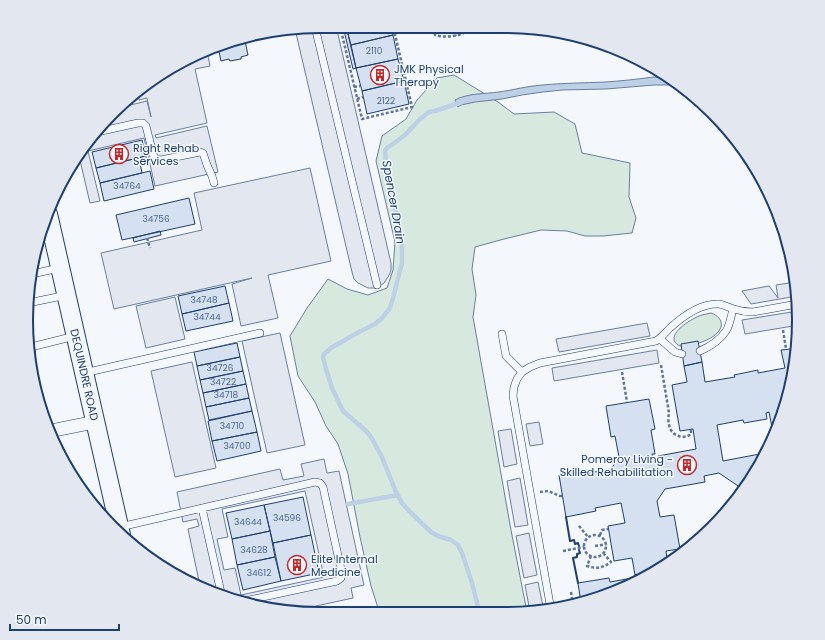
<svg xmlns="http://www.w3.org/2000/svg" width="825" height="640" viewBox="0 0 825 640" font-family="Poppins,sans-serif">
	<rect width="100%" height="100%" fill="#f4f7fb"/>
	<path fill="#d7e8df" stroke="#687fa3" d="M454,75l44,27 16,12 40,-2 21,12 7,29 48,10 -1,34 7,21 -4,15 -29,3h-18l-18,-5 -26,-1 -37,9 -29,8 -3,22 4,26 -3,22 38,213 16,82 -148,-1 -8,-25 -11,-49 -12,-63 -10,-30 -12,-18 -11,-24 -17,-26 -8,-40 17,-28 21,-29 19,10 21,6 19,-7 6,-18 2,-28 -19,-81 6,-25 24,-17 11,-19 20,-22z
		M711,313c6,2 12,7 10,14 -4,12 -24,17 -34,19 -4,0 -6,1 -9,-1 -15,-10 16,-28 24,-30 3,-1 6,-1 9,-2z"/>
	<path fill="#e3e8f0" stroke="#687fa3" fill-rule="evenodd" d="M320,26h16l55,237v8l-3,6 -4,6 -7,5h-9l-10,-5 -4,-4 -2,-7 -57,-243z
		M207,51l3,15 -15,3 12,54 -52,12 1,3 51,-12 11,46 -63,14 -11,-48 -56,13 12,50 -10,2 -11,-47 33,-44 6,-4 29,-7 4,16 -4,-19 -8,2 -1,-8 35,-26z
		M310,168l21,93 -63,14 10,43 -37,8 -9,-42 20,-6 -138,31 -13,-56 101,-23 -8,-37z
		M795,282l2,14 -46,8 -9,-13 27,-5 9,12 -2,-13z
		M175,297l10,42 -39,9 -10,-42z
		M798,311l1,14 -54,9 -3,-14z
		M647,323l3,13 -91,16 -3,-13z
		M280,333l25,112 -38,8 -25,-112z
		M657,350l2,13 -105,18 -2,-13z
		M192,362l24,106 -41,9 -24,-106z
		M539,422l4,22 -13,2 -4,-22z
		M511,429l6,35 -13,3 -6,-36z
		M324,459l3,14 12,-2 25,114 -13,3 2,10 -60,13h-12l-56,-13 -25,-12 -12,-57 11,-3 -2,-7 -14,3 -6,-30 103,-23 3,11 21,-4 -3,-12zM305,491l19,86 -83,18 -6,-27 -11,2 -7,-31 11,-2 -6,-28z
		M520,478l8,47 -13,2 -8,-46z
		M529,533l8,42 -13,3 -8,-42z
		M538,582l6,29 -14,1 -5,-27z"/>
	<path fill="#bed0e5" stroke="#687fa3" d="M654,77l13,1 15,7h-28l-48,4 -44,1 -19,2 -21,3 -20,4 -27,3 -14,3 -3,2 -3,-7c13,-7 30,-6 44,-8 15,-2 28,-6 43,-7 21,-2 42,-2 63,-3 17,-1 33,-3 49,-5z"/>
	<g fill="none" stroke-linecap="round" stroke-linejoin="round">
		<path stroke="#bed0e5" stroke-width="4.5" d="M462,102l-27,9 -6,1 -9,7 -15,16 -12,9 -6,4 -2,3 1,15 7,35 5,18 4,29v15l-9,35 -3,10 -8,10 -7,6 -18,9 -26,15 -7,6 -1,3 3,12 6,19 11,23 23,20 5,6 10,18 15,37 6,11 8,9 21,20 7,4 13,4 7,5 4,8 10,30 7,28
			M348,504l50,-9"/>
	</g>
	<path fill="#d5e0f0" stroke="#1d3f73" d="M343,26h3l10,42 -3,1z
		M346,26h45l2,9 -42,10z
		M428,26h12v2l-2,3 -4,2 -5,-3z
		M393,35l5,24 -42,9 -5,-23z
		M244,36l4,19 -7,2v2l-11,2 -1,-2 -8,2 -3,-14z
		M398,59l6,22 -42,10 -6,-23z
		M404,81l5,23 -42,10 -5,-23z
		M142,140l4,16 -50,12 -4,-16z
		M146,156l1,5 -7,2 2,10 -42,10 -4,-15z
		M150,171l4,18 -50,12 -4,-18z
		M189,198l6,26 -73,16 -6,-25z
		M160,231l1,4 -27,7 -1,-4z
		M225,286l4,17 -47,11 -4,-18z
		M229,303l4,18 -47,10 -4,-17z
		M698,341l4,21 -18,4 -3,-22z
		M237,343l3,14 -43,9 -3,-14z
		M791,349l2,14h2l-2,15 -16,55 -3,5 -5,-26 -3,1 1,6 -23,4 -1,-3 -26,5 6,36 42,-8 -16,31 -5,6 -25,-17 -15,3 1,6 -40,7 -8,12 3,16 14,-2 6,34 -14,2 2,14 -30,15 -1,-6 -2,1 -3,-17 -18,3 -6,-35 17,-3 -4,-20 -26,5 1,3 -30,6 -7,-42 29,-5 1,3 22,-4 8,-12 -4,-21 -4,1 -5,-31 43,-7 6,30 -4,1 4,24h-3l1,5 5,-1v-2l38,-7 -3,-20 -13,2 -8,-46 15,-3 -3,-16 18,-4 3,20 30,-5 -1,-2 24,-5v3l27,-5 -4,-18z
		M240,357l3,14 -43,9 -3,-14z
		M243,371l3,13 -43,9 -3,-13z
		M246,384l3,14 -43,9 -3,-14z
		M249,398l3,13 -43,9 -3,-13z
		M252,411l5,21 -45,9 -4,-20z
		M257,432l4,19 -44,10 -5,-20z
		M303,497l8,38 -38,8 -9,-38z
		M264,505l6,26 -38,8 -6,-26z
		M270,531l5,26 -38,8 -5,-26z
		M311,535l8,38 -38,8 -8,-38z
		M275,557l6,24 -38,9 -6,-25z
		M609,578l1,4 22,-4 1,3 4,-1 -37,18 -19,5 -3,-20z"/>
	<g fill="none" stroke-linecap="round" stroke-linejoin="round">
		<defs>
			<path id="service" d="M315,27l62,258
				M97,132l41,-9h5l3,3 7,28 2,5 6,1 39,-8 3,1 4,12 5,11 2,7
				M32,274l27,-6
				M28,303l39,-8
				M502,334l4,22 16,16
				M660,339l15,13 7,2
				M700,351c9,-4 20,-11 26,-20 4,-6 5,-15 7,-22
				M32,357l-1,-10 44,-11
				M84,373l176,-40
				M202,508l20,89
				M120,527l195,-45 5,1 3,4 19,87 -1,4 -4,3 -97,21
				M551,610l-38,-214 1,-9 3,-8 5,-7 8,-5 10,-4 116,-22c5,-3 9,-8 14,-13 13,-12 30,-25 49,-24 6,1 10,4 15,5 6,2 13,3 19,3l44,-8"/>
			<path id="minor" d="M50,431l45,-9"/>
			<g id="secondary">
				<path id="s1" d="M48,214l73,321"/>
			</g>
		</defs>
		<use href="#service" stroke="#1d3f73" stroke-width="8"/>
		<use href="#minor" stroke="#1d3f73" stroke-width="14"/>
		<use href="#secondary" stroke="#1d3f73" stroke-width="20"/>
		<path stroke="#5e769c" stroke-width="2.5" stroke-dasharray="3 2" stroke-linecap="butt" d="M340,26l22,93 50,-12 -19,-81
			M451,26l5,10
			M435,33v2c14,4 30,0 41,-9
			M354,87l6,-1
			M357,99l6,-2
			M147,238l3,10
			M783,330l3,19
			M661,365l8,48c-1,5 -1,12 2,17 4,7 14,9 20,4v-5
			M622,372l5,30
			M540,492l8,-1 12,5h2
			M579,526l9,11
			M584 546a11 11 0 1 1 22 0a11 11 0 1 1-22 0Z
			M600,535l2,-5 6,-1
			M595,546l12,-2
			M563,551l21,-4
			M591,556l-4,10c9,3 16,2 24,-4l-7,-8
			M571,592l2,13"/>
		<use href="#service" stroke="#f4f7fb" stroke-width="7"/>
		<use href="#minor" stroke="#f4f7fb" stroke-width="13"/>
		<use href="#secondary" stroke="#f4f7fb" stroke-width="18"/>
		<path stroke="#1d3f73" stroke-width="2" d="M566,517l4,24 4,-1 1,4 3,-1 1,3
			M578,583l-5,-25 4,-1v-3l3,-1 -1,-3"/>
	</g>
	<defs>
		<symbol id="building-ring" viewBox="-11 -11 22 22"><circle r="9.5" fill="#f4f7fb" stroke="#c62828" stroke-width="1.5"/><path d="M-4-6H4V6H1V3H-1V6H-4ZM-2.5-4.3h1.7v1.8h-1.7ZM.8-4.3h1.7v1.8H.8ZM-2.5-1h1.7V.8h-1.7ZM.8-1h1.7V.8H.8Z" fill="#c62828"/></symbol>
	</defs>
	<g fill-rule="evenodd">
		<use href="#building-ring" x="369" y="64" width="22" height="22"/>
		<use href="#building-ring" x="108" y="143" width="22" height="22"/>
		<use href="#building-ring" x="676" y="454" width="22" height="22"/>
		<use href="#building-ring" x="286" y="554" width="22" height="22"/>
	</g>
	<g text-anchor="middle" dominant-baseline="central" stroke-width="3" stroke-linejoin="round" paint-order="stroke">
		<g font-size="9" fill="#4b6792">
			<text x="374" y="51">2110</text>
			<text x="386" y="101">2122</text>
			<text x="127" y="186">34764</text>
			<text x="156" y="219">34756</text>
			<text x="204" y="300">34748</text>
			<text x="207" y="317">34744</text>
			<text x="220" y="368">34726</text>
			<text x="223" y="382">34722</text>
			<text x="226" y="395">34718</text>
			<text x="232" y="426">34710</text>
			<text x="237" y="446">34700</text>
			<text x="287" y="518">34596</text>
			<text x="248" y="522">34644</text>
			<text x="254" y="550">34628</text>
			<text x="259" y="573">34612</text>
		</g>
		<g font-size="11" fill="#1d3f73" stroke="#f4f7fb" text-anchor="start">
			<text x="394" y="69">JMK Physical<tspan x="394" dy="13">Therapy</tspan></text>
			<text x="133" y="148">Right Rehab<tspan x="133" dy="13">Services</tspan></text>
			<text x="673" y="459" text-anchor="end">Pomeroy Living -<tspan x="673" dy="13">Skilled Rehabilitation</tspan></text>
			<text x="311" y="559">Elite Internal<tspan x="311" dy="13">Medicine</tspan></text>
		</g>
		<g font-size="11" fill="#1d3f73" stroke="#f4f7fb">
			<text stroke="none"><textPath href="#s1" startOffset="165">DEQUINDRE ROAD</textPath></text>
		</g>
		<g font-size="12" font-style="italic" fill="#1d3f73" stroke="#f4f7fb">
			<text transform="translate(394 202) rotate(80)">Spencer Drain</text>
		</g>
	</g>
	<path d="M0 0H825V640H0ZM320 33H505A287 287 0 0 1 792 320V320A287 287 0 0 1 505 607H320A287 287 0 0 1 33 320V320A287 287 0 0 1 320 33Z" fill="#e3e8f0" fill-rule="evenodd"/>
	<path fill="none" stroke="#1d3f73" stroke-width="2" d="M320 33H505A287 287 0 0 1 792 320V320A287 287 0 0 1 505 607H320A287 287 0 0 1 33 320V320A287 287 0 0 1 320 33Z"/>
	<path d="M10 624v6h109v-6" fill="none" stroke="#1d3f73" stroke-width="2"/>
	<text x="16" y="624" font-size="12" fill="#1d3f73" stroke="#f4f7fb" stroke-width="3" paint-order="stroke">50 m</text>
</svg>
